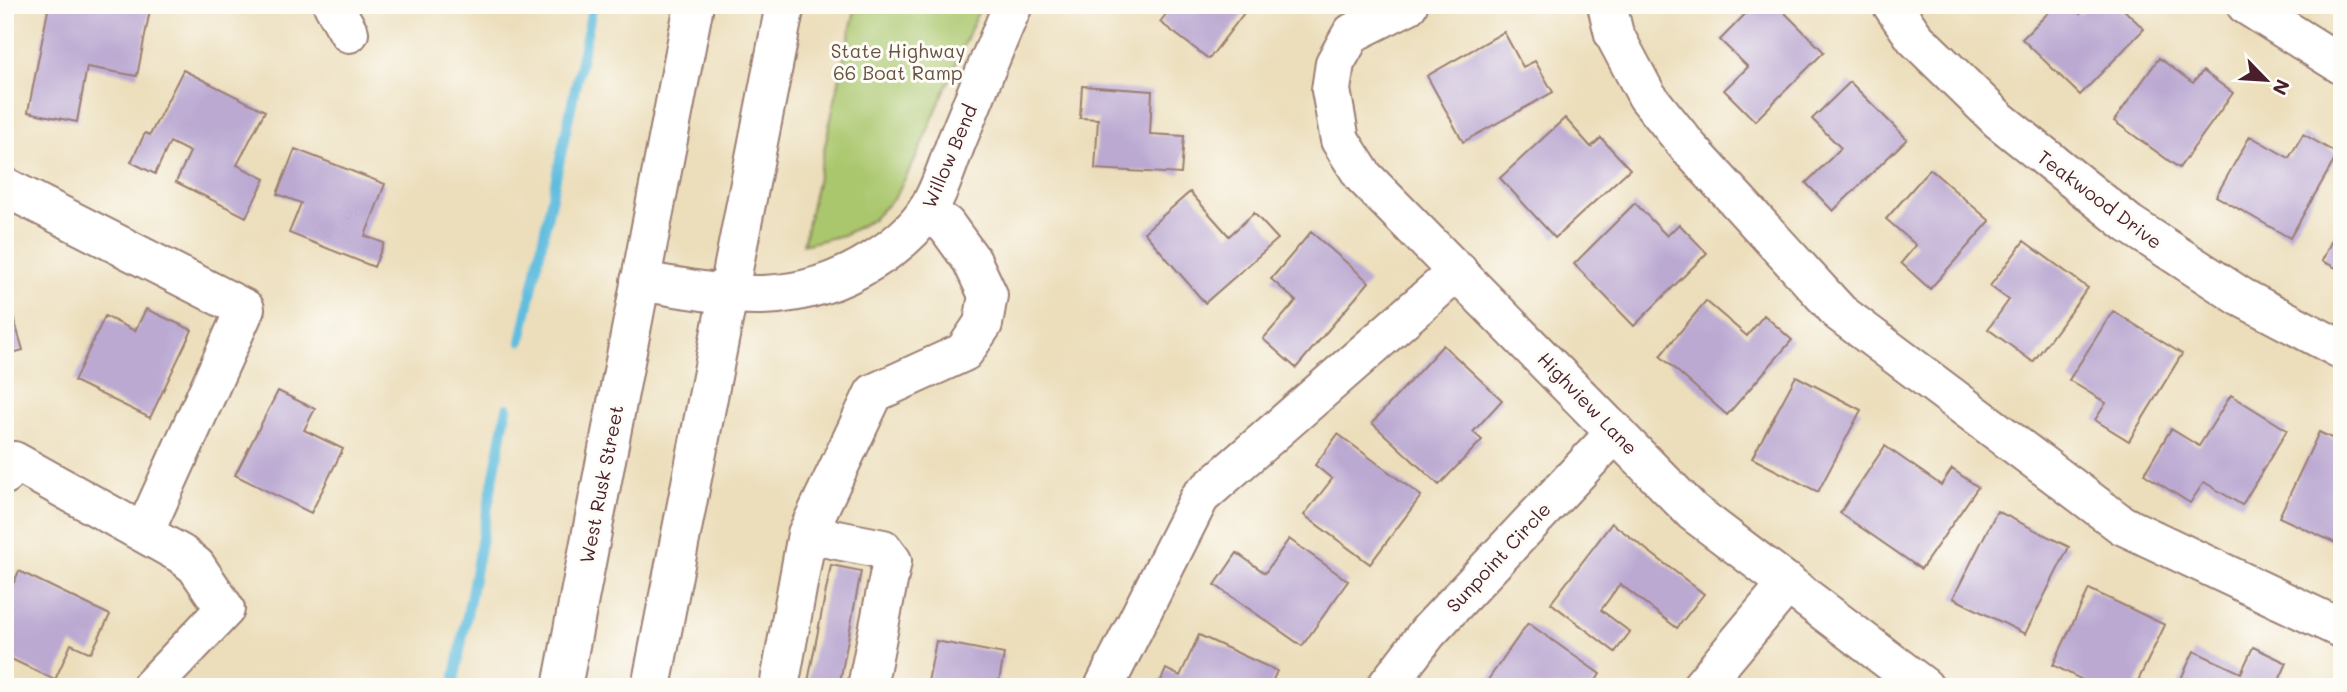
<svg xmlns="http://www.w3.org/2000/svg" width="2347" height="692" viewBox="0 0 2347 692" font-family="Mali,sans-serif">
	<rect width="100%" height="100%" fill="#fdfcf7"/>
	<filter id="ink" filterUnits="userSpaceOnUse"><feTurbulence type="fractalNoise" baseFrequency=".0143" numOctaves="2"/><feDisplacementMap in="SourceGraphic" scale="14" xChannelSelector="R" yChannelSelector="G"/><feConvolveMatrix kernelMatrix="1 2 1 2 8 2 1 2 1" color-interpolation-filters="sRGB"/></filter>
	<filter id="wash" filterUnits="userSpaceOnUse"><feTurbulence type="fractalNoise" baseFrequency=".00686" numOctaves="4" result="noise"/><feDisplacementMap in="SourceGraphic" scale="28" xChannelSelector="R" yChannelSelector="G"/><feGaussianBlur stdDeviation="1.57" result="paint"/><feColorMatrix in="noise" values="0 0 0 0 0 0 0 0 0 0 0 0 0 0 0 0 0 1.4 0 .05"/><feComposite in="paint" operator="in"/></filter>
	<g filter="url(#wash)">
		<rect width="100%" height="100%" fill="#ecdebb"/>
		<path fill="#abc76e" stroke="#7a734c" stroke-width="2" d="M856,5h125l-66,155 -20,37 -23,23 -29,15 -40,10z"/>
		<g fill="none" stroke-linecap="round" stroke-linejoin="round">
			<path stroke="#60bdde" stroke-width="10" d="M521,341l72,-336
				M453,687l54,-279"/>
		</g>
		<g id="blocks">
			<path fill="#bba9d2" d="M49,5h74l27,5 -13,66 -50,-9 -10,55 -49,-10z
				M1173,5h77l-41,54 -49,-37z
				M1754,5h23l47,47 -69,69 -31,-31 24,-23 -28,-27z
				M2056,5h15l9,9 8,-9h31l25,24 -64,66 -58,-56z
				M1504,32l19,35 12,-6 18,31 -90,50 -36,-66z
				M2159,58l34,25 10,-12 30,22 -54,75 -65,-47z
				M183,70l82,41 -28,54 28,14 -19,38 -70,-35 14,-30 -20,-10 -15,32 -24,-12 14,-29 5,2z
				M1850,82l57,57 -74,72 -27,-28 35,-35 -29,-29z
				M1082,86l70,5 -2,43 34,2 -3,38 -86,-5 3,-50 -18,-1z
				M1565,118l26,29 10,-9 29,31 -75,69 -55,-60z
				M2303,134l35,20 -48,84 -74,-42 34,-60 39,22z
				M295,149l90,35 -20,52 19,7 -10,24 -85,-34 12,-30 -24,-9z
				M1930,169l60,52 -60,68 -29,-26 15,-18 -30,-26z
				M1190,192l39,44 25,-23 24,26 -73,64 -61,-71z
				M1635,203l32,33 12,-12 28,29 -73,73 -60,-62z
				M2342,218v53l-20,-10z
				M1311,232l58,50 -73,86 -33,-29 33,-38 -25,-22z
				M2024,241l64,47 -55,74 -45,-33 21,-29 -19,-14z
				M5,288l18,62 -18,5z
				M1706,301l41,35 17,-21 28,25 -65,75 -67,-59z
				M146,309l46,21 -42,88 -76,-37 31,-65 30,15z
				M2113,311l69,43 -53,87 -34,-21 11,-17 -37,-23z
				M1443,345l59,55 -29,32 9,8 -43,45 -67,-62z
				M1796,376l65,34 -43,82 -66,-34z
				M278,391l37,18 -11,21 39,19 -32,64 -76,-38z
				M2231,395l56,35 -45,75 -38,-23 -14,21 -46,-29 27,-45 28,17z
				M2319,432l23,11v103l-63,-29z
				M1338,434l83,62 -51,68 -66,-49 28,-36 -17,-14z
				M1885,446l56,39 11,-16 26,18 -57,82 -81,-56z
				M1997,511l72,36 -44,87 -72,-36z
				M1612,523l92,71 -27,34 -57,-44 -19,26 29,22 -15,20 -64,-49z
				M1289,539l59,42 -46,65 -87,-61 22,-32 28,20z
				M831,565l30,6 -22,116h-32z
				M19,571l91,44 -19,38 -20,-9 -16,36 -50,-24v-55z
				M2089,589l76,36 -30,62h-39l-43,-22z
				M1528,623l72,51 -8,13h-109z
				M1199,635l78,36 -7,16h-112l8,-18 14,7z
				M936,641l68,13 -6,33h-71z
				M2253,647l34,16 -11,24h-99l17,-36 47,22z"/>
		</g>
	</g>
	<g filter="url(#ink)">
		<use href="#blocks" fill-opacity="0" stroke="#9b7e73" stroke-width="2"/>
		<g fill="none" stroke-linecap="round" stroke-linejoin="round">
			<defs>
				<path id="minor" d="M333,5l16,28
					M1408,5l-56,28 -17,30 -4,27 9,50 23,36 330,336 231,175
					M1607,5l7,29 33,62 42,52 151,165 282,212 220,104
					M1892,5l23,33 84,82 130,104 112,73 101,53
					M2246,5l96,60
					M5,187l240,122 -101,224
					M640,281c86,14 153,30 232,-20 21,-13 41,-28 55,-50 13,-20 20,-45 29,-68 19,-46 37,-92 57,-138
					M5,475l9,-14 167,93 15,12 29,43 -74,78
					M807,534l76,15 9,12 -25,126
					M779,687l28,-153 67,-141 90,-41 19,-28 5,-29 -16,-34 -26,-36 -20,-13
					M1104,687l96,-190 258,-226
					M1386,687l42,-55 188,-200
					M1701,687l87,-104"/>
				<path id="major" d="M562,687l132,-682
					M651,687l134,-682"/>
			</defs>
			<use href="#minor" stroke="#9b7e73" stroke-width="42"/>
			<use href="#major" stroke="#9b7e73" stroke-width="42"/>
			<use href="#minor" stroke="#fff" stroke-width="38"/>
			<use href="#major" stroke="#fff" stroke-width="38"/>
		</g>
	</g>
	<g text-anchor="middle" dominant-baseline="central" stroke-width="6" stroke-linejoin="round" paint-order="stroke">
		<g font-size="19" fill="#67513f" stroke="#fdfcf7">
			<text x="898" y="50">State Highway<tspan x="898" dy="22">66 Boat Ramp</tspan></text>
		</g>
		<g font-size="19" fill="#4a1f2b" stroke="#fdfcf7">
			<text transform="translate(949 156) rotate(-67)">Willow Bend</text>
			<text transform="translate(2100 199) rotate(37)">Teakwood Drive</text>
			<text transform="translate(1588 403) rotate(46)">Highview Lane</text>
			<text transform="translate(601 484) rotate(-79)">West Rusk Street</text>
			<text transform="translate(1498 557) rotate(-47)">Sunpoint Circle</text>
		</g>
	</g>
	<rect width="2347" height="692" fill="none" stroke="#fdfcf7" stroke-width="28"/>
	<g transform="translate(2266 80) rotate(115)" stroke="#fdfcf7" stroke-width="5" paint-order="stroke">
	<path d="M0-5L12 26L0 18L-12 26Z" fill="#4a1f2b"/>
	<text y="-10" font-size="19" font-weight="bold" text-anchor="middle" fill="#4a1f2b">N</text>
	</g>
</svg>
